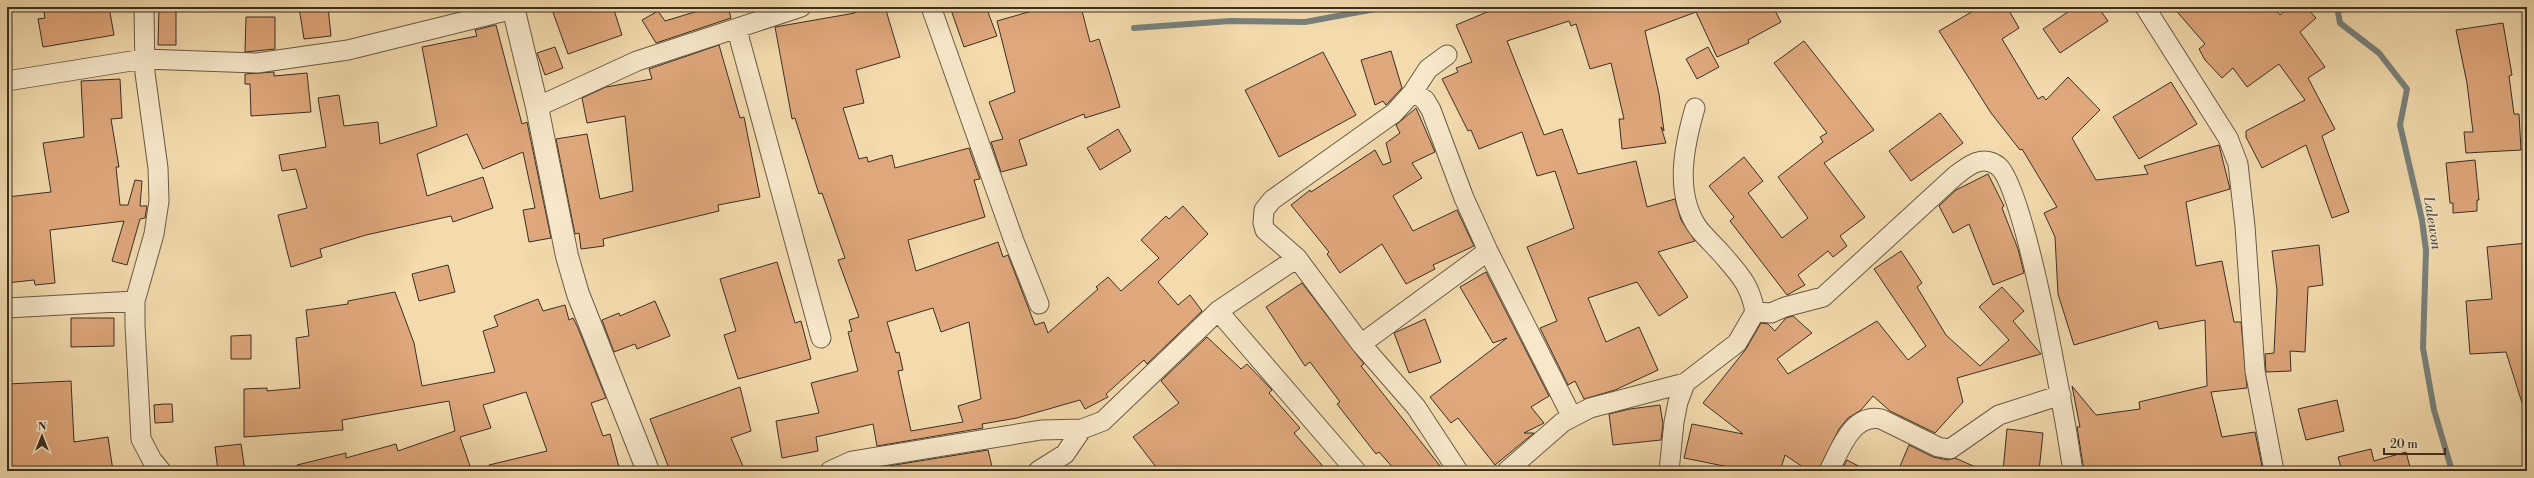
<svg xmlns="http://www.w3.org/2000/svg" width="2534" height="478" viewBox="0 0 2534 478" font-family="'Libre Bodoni',serif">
	<rect width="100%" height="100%" fill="#f3dbae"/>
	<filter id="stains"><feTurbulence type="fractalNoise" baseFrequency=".005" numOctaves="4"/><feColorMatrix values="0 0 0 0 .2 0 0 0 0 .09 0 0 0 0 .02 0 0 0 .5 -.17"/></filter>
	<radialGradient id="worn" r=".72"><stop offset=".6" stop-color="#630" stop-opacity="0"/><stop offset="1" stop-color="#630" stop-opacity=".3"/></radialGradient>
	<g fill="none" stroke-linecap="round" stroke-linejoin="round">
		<path stroke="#78817c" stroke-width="6" d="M2337,7l3,16 39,30 28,36 -7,36 22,95 4,30 -3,98 11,62 18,61
			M1134,28l96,-7 75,1 81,-15"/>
	</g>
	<path fill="#dfa77c" stroke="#3b2f24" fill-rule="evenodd" d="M43,7h66l5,28 -71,12 -5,-28 7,-1z
		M159,7h17v38h-18z
		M299,7h29l3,29 -27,3z
		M551,7h62l9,28 -54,19z
		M711,7h17l3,11 -75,25 -14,-23 16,-9 7,10z
		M853,7h32l15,50 -44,13 8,33 -21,5 16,51 8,-2 1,5 24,-7 3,13 74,-20 11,31 -6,1 11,37 -77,23 8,31 82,-29 5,15 5,-2 27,70 9,-3 4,11 50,-44 -2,-2 12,-10 13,14 38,-33 -18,-18 25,-24 3,3 14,-13 25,28 -50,48 20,23 12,-10 12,16 -55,53 -3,-4 -38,34 2,3 -23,12 -5,-9 -63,18 -35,6 1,4 -106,18 -4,-22 -57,13 2,14 -36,7 -6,-37 43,-8 -8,-30 47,-12 -10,-39 4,-1 -3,-11 10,-3 -21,-57 7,-2 -23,-65 -3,1 -24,-76 -3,1 -17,-92 80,-14zM933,308l8,24 28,-10 12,77 -23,7 5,16 -52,9 -13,-60 5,-1 -4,-18 -3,1 -9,-31z
		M950,7h36l11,29 -33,11z
		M1046,7h35l9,35 9,-3 21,68 -35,11 -1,-4 -65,26 8,25 -26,7 -10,-30 12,-3 -14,-37 26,-10 -18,-71z
		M1499,7h274l8,15 -33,18 1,3 -32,14 -21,-45 -51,19 14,63 5,37 -3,-4 5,16 -44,6 -3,-30h5l-13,-56 -21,6 -14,-45 -5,2 -2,-5 -62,20 37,94 18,-6 16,45 58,-13 11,46 28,-8 6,21 14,21 -37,11 30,45 -29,19 -22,-34 -49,16 18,44 33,-15 19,43 -43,20 -31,9 -9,-18 -7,4 -28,-57 17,-7 -30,-74 47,-19 -19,-57 -18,5 -15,-44 -43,17 -8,-19 -3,1 -26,-52 16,-7 -2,-4 16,-6 -16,-37z
		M1980,7h27l12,21 -17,11 36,60 5,-3 3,4 22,-23 32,33 -28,28 24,42 52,-6 -4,-8 75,-21 11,44 -44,13 10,64 26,-5 12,61h7l6,66 -36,4 11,45 33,-5 8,39h-179l-7,-44h3l-8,-41 24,29 44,-6 -1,-7 68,-16 -2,-66 -46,9 -2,-8 -83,24 -16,-51 -3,-57 -11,-24 13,-6 -35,-58 -2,1 -29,-37 -52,-82z
		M2075,7h23l10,14 -48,32 -17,-24z
		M2173,7h100l7,8 9,-8h17l10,11 -16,14 25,35 -17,11 27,51 -13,7 27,76 -17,6 -26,-73 -44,23 -16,-31v-6l59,-31 -26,-36 -32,23 -14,-19 -11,10 -17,-18 -6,-11 6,-5z
		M246,17h29v32l-30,3z
		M2503,23l9,52 -3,1 5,38h5l2,36 -55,3 -2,-21h9l-6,-49 -11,-53z
		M496,25l26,99 5,-2 24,116 -22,4 -6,-32 12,-2 -12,-56 -40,17 -16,-35 -50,20 10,42 56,-19 10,31 -40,14 -2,-6 -85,19 -46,14 2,8 -31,10 -13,-52 29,-7 -11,-39 -14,2 -3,-16 47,-8 -8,-49 21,-3 5,31 34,-4 2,22 57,-18 -15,-79 55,-11 -2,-6z
		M1804,41l70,89 -50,33 41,54 -25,19 7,10 -14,11 -5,-6 -30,24 7,10 -18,10 -57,-74 4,-4 -25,-31 35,-29 19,24 -15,12 34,45 26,-20 -30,-41 45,-35 -3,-5 7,-4 -53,-70z
		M719,45l21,73 4,-1 16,80 -42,8 1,6 -116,28 1,7 -23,3 -2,-16 -4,1 -19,-95 31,-5 13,65 33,-8 -8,-75 -38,7 -5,-25 24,-11 46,-8 -3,-10z
		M555,47l8,21 -18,7 -8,-22z
		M1708,47l11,20 -22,12 -11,-20z
		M1391,51l11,37 -16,17 -3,-4 -8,4 -14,-45z
		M1323,52l33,63 -77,42 -34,-67z
		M274,72v4l33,-3 4,39 -60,4 -1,-32h-5v-10z
		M120,79l2,39 -11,1 8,48h-3l4,38h8l7,-25 7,1 -2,25h7l-2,12 -5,1 -13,46 -15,-4 12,-40 -74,9 5,53 -20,2 -1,-5 -27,3v-86l44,-5 -8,-49 41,-6 -3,-56z
		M2171,82l26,42 -58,35 -26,-42z
		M1416,108l19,44 -23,11 10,15 -29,18 20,35 44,-21 17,36 -41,19 2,4 -29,15 -24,-40 -42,29 -13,-19 2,-2 -38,-47 19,-15 1,2 64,-42 8,15 8,-3 -5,-19 14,-10 -4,-8z
		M1940,113l23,30 -52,38 -22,-30z
		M1118,129l13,22 -31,19 -13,-22z
		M2475,160l4,40h-2v11l-24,2v-10h-3l-4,-40z
		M1988,174l16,32 -2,2 16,41 6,24 -31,12 -24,-61 -16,9 -14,-27 17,-16z
		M2527,243v163h-4l-17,-54 -36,2 -4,-53 26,-2 -5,-52z
		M2319,245l4,40 -15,2 -3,65 -15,-1 1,20 -25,1 -1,-18 9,-1 3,-63 -5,-39z
		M1901,251l21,32 -5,4 29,48 34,31 29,-26 -30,-33 23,-20 22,24 -11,10 28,33 -84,24 6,24 -28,31 -45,-22 -17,-15 -12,14 -13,8 -9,11 -21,42h-9l-24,-16 -5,16h-53l2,-4 -45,-9 8,-34 51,10 -40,-31 43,-54 15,-26 7,1 7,7 11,-13 7,-2 19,17 -35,26 11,15 89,-53 31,39 18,-14 -52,-77z
		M777,262l18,61 6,-2 10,38 -73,20 -14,-44 12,-4 -16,-52z
		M448,265l7,27 -36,9 -7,-27z
		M1486,272l63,124 -18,11 13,16 -20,10h10l-39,32 -37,-47 -7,5 -21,-26 77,-59 -14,5 -33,-56z
		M1302,283l62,81 -3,2 83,105h-48l-17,-19 -3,2 -39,-50 3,-2 -30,-40 -5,4 -39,-59z
		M395,292l19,51 8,43 73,-14 -12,-41 15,-5 -4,-10 44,-17 5,12 22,-6 4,15 4,-2 5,10 28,70 -15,5 12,33 7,-2 10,37h-130l-1,-6 58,-14 -21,-59 -43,13 8,23 -31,9 10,29 -14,5h-158l-1,-6 49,-12v5l50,-14 2,7 57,-20 -6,-30 -107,19 1,10 -99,7v-48l23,-1v3l33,-3 -4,-50 13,-2 -3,-26 42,-6v-3z
		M655,301l15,35 -33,13 -2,-5 -21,8 -12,-32 17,-7 1,3z
		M71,318h43v28l-43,1z
		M1425,319l16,43 -32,11 -15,-40z
		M251,335v24h-20v-23z
		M1207,337l34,32 6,-5 25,26 -3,3 31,35 -6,5 33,38h-168l-26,-34 46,-34 -18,-22z
		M71,381l3,61 34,-5 5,34h-106v-87z
		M740,387l11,44 -20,7 14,33h-75l-20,-52z
		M2337,400l7,31 -38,9 -8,-31z
		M164,404h8l1,18 -18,1 -1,-18z
		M1660,405l3,19 -2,16 -48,5 -4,-31 21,-5z
		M2007,429l36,4 -4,38h-36z
		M241,444l4,27h-27l-3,-24z
		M1909,445l24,12 15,3 7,-2 30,13h-87z
		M2371,449l3,12 32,-9 5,19h-69l-4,-14z
		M988,450l5,21h-110l-1,-4z
		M1847,460l21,11h-27z"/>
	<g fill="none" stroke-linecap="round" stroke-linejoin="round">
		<defs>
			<path id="minor" d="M144,7l1,66 13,95 1,33 -5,33 -19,67v24l6,114 11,21 9,11
				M931,7l83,234 25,63
				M2145,7l83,131 10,26 7,62 10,145 19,100
				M737,30l84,308
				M1447,55l-19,14 -15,23 -19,21 -122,87 -8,10 -1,13 2,7 32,28 64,86 55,63 42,64
				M7,81l137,-22 113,4 91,-13 166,-41
				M1413,92l12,8 6,10 33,88 24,53 84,166
				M537,107l100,-46 164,-54
				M7,308l128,-7
				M1218,311l138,160
				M1755,312l16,1 14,-6 38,-10 132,-121c13,-10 27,-22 43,-10 28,22 68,259 75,305
				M1361,344l127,-93
				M830,471l22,-10 189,-31 41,-1
				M1038,471l27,-17 17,-25 21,-8 115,-110 79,-53
				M1507,471l56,-49 27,-14 95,-25
				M1669,471l5,-49 4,-20 7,-19 52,-40 18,-31c-5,-28 -16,-38 -34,-59 -7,-8 -16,-16 -23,-25 -24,-35 -14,-82 -3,-120
				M1829,471c11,-21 23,-58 52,-52l57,28 12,2 49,-34 62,-20"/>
			<path id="tertiary" d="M513,7l24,100 30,149 11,38 70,177"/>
		</defs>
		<use href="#minor" stroke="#695a46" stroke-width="21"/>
		<use href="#tertiary" stroke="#695a46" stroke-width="24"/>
		<use href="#minor" stroke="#f7e8ca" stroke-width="19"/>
		<use href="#tertiary" stroke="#f7e8ca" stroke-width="22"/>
	</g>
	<g text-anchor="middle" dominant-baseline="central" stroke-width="3" stroke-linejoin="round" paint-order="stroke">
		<g font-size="14" font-style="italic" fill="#545148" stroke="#f7e8ca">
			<text transform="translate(2432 223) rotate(81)">Lalewon</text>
		</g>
	</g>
	<rect width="2534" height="478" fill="none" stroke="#f3dbae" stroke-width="24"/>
	<rect x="8" y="8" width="2518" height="462" fill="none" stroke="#3b2f24" stroke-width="2"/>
	<rect x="12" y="12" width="2510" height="454" fill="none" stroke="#3b2f24"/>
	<g transform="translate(42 436)" stroke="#f7e8ca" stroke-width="3" paint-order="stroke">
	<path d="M0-3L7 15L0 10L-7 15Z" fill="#3b2f24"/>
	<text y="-6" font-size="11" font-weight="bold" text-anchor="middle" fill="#3b2f24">N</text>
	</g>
	<path d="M2384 448v6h61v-6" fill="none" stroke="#3b2f24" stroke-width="2"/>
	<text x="2390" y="448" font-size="12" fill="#3b2f24" stroke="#f7e8ca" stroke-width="3" paint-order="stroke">20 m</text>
	<rect width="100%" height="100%" filter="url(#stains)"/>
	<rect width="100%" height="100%" fill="url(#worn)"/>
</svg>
